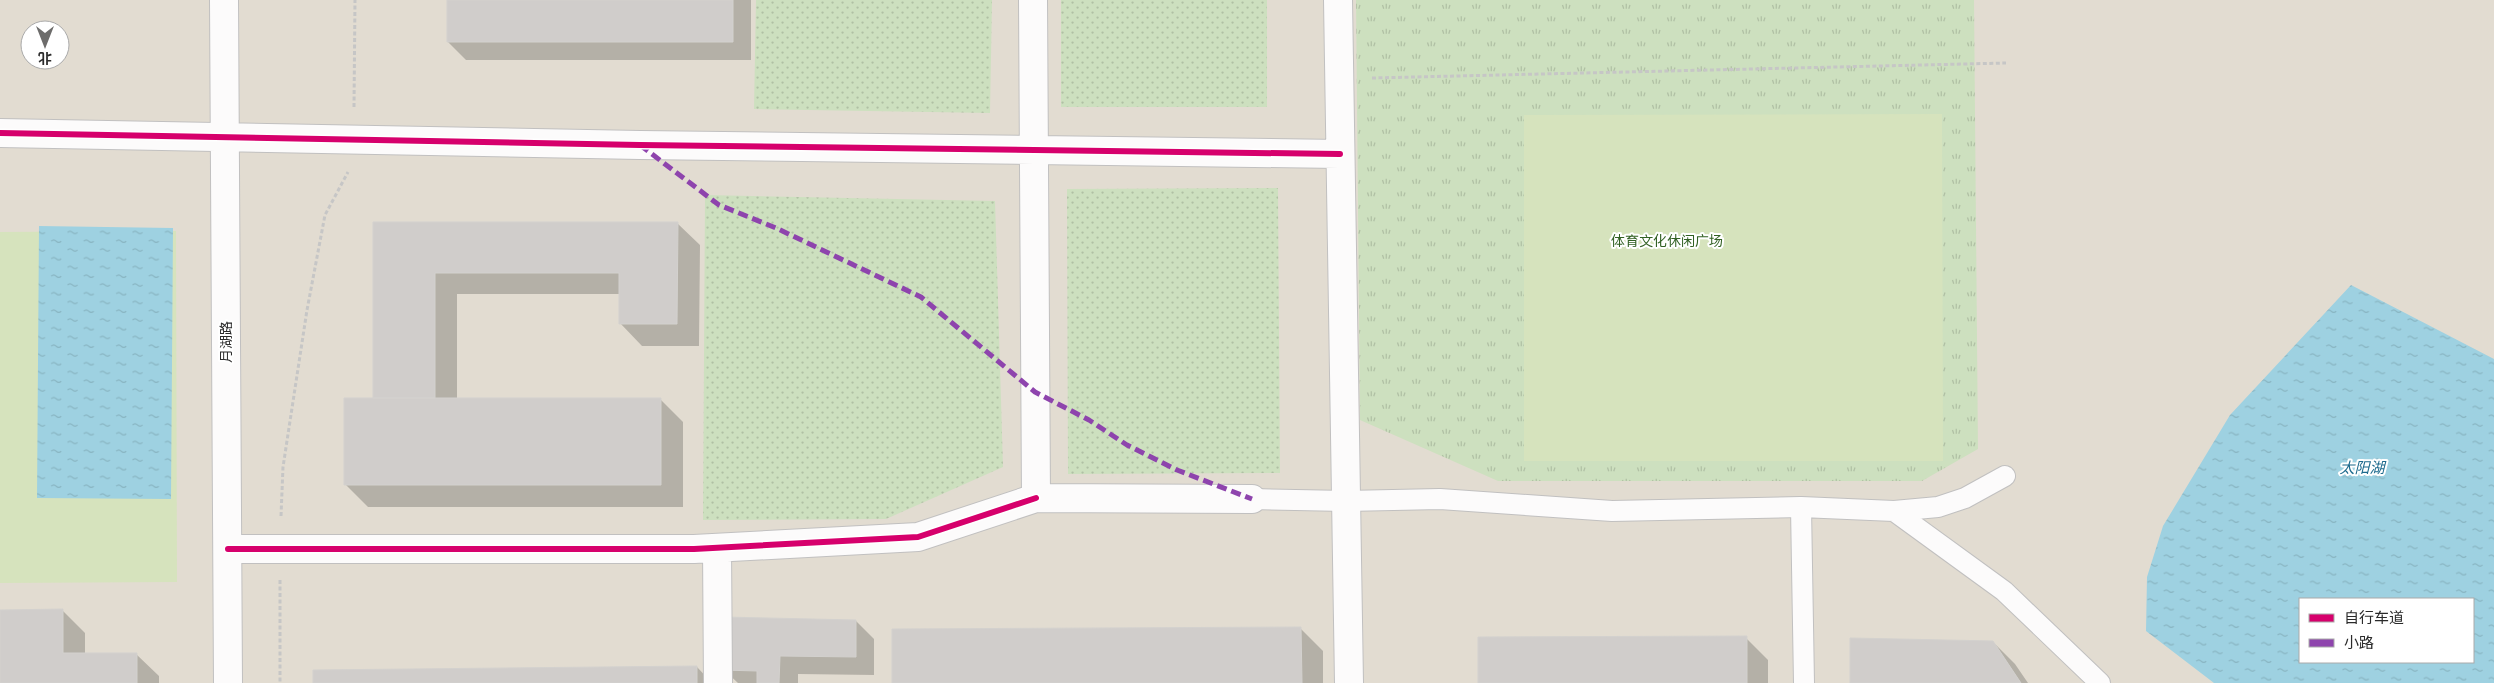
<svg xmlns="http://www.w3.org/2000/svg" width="2494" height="683" viewBox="0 0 2494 683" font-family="Quicksand,'Noto Sans SC',sans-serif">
	<defs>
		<pattern id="grass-dots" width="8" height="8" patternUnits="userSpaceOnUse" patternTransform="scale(1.25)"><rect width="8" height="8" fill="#cde0bf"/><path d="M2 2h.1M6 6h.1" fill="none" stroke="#b0c0a4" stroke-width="1.8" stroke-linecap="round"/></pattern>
		<pattern id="park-tufts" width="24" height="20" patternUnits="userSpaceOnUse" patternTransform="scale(1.25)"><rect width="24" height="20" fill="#cde0bf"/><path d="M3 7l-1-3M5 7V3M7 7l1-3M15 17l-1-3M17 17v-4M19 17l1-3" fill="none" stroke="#b0c0a4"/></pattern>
		<pattern id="water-ripples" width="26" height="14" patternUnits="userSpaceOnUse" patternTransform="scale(1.25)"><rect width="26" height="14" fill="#9ed1e1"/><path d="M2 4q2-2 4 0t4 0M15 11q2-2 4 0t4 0" fill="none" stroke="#88b4c1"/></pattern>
	</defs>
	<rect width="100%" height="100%" fill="#e8e5e2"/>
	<path fill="#e2dcd1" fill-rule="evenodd" d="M0,0h2494v683h-2494zM30,30h30v30h-30zM2300,599h173v63h-173z"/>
	<path fill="url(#grass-dots)" d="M756,0h236l-2,113 -236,-4z
		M1061,0h206v107h-206z
		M1278,188l2,285 -212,1 -1,-285z
		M705,195l290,6 8,266 -117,52 -183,1z"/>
	<path fill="url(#park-tufts)" d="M1356,0h618l4,449 -56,32h-424l-138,-61z"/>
	<path fill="#d6e3bd" d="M1942,114l1,347h-419v-346z
		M176,231l1,351 -177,1v-351z"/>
	<path fill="url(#water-ripples)" fill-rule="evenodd" d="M39,226l134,2 -2,271 -134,-1z
		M2351,285l143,74v324h-280l-68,-52 1,-54 16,-51 67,-111zM2300,599h173v63h-173z"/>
	<path fill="#0003" d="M448,0h303v60h-285l-18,-18z
		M375,223h302l23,22 -1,101h-57l-22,-23v-29h-163v106h204l22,22v85h-315l-23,-23 29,-84z
		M0,611h63l22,22v21h51l23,22v7h-159z
		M856,621l18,18v36l-76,-1v9h-60l-15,-14z
		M1301,629l22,22v32h-429z
		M1746,638l22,22v23h-289z
		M1993,642l22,22 13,19h-176z
		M697,667l15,16h-398z"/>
	<path fill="#d0cdcb" stroke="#d3d1ce" d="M447,0h286v42h-286z
		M373,222h305l-1,102h-58v-51h-184v125h-62z
		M344,398h317v87h-317z
		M63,609v44h74v30h-137v-73z
		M723,617l133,3v37l-76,-1 -1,27h-22v-12l-35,-1z
		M1301,627l1,56h-410v-54z
		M1747,636v47h-269v-46z
		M1850,638l143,3 28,42h-171z
		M697,666v17h-384v-13z"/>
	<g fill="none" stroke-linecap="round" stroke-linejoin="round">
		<defs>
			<path id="service" d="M1252,499l94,2 94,-2 172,12 189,-4 93,4 110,80 96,92
				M1801,507l3,176
				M1894,511l44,-4 27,-9 40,-22"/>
			<path id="minor" d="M224,0l4,683
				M1033,0l3,498 216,1
				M1338,0l11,683
				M0,133l640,12 700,9
				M717,548l1,135
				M228,549h466l224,-12 118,-39"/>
		</defs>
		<use href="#service" stroke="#c1c0c0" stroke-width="22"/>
		<use href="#minor" stroke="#c1c0c0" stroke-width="30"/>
		<path stroke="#c6c6c6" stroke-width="3" stroke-dasharray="4 2.5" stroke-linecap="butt" d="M1372,78l634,-15
			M354,107l1,-107
			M281,516l2,-49 24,-157 18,-95 23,-43
			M280,580v103"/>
		<use href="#service" stroke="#fcfbfb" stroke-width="20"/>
		<use href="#minor" stroke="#fcfbfb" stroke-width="28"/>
		<path stroke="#8e44ad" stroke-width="5" stroke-dasharray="10 5" stroke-linecap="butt" d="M640,145l79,60 57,23 145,69 114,95 54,28 38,25 50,25 75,29"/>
		<defs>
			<path id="cycleway" d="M0,133l640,12 700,9
				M228,549h466l224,-12 118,-39"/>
		</defs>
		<use href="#cycleway" stroke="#fff" stroke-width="9"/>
		<use href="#cycleway" stroke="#d6006c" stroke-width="6"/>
	</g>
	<g text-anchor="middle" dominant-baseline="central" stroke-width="4" stroke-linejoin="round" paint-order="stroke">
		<g font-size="14" fill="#316023" stroke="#fff">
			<text x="1667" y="241">体育文化休闲广场</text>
		</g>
		<g font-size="14" fill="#2b2b2b" stroke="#fff">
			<text transform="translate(226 342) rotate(-90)">月湖路</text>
		</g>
		<g font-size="15" font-style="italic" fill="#1d6a8d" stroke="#fff">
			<text x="2362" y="467">太阳湖</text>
		</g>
	</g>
	<rect x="2299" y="598" width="175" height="65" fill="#ffffff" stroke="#aaaaaa"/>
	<rect x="2309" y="614" width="25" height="8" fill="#d6006c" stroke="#aaaaaa"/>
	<text x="2344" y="623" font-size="15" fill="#2b2b2b">自行车道</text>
	<rect x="2309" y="639" width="25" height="8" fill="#8e44ad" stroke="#aaaaaa"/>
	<text x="2344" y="648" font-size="15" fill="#2b2b2b">小路</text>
	<g transform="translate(45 45) rotate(180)"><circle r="24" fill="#ffffff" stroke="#aaaaaa"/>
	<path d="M0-4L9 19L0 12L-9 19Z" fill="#6d6c6b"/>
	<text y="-8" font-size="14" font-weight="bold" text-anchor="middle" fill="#2b2b2b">北</text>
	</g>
</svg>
